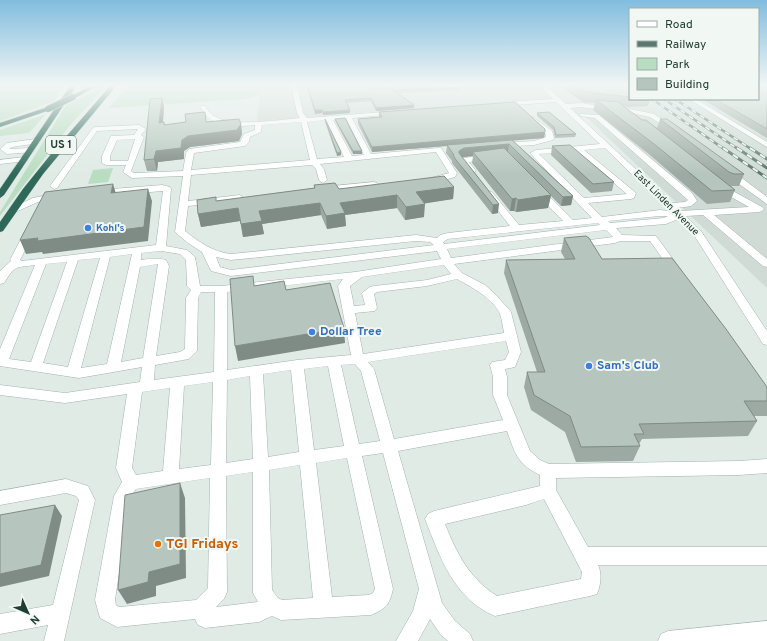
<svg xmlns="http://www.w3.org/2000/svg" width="767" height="641" viewBox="0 0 767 641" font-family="Overpass,sans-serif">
	<rect width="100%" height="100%" fill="#e0ebe6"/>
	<path fill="#cfdbd4" d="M259,85h371v14h137v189l-182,-172 -10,1 -19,-18 -236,17 -63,6 3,-27z"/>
	<path fill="#b9ddc0" d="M0,85h66l-4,6 -3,1 -4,9 -55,20z
		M107,85l-36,39 -71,92v-4l66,-107z
		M128,85h131l1,10 -15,4 -136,9z
		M46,114l-17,19 -29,3v-6z
		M113,168l-5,14 -20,2 5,-14z"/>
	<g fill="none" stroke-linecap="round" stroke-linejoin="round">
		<defs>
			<path id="minor" d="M291,85h6l6,28 4,5 90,-7 1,1 -3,2 -43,4 19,36 67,-6h3l16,25 -2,4 -25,7 -3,-1 -1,-2 1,-2 22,-6 -13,-21 -116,12 4,5 3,11 -4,3 -4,-3 -3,-11 -4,-4 -121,10 -3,26 52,-6 4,3 -4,3 -52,5 -3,25c14,11 28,21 46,23l185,-19 21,3 3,-3 8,-2 62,-7 -25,-32 4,-3 3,1 27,33 44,-4 -27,-28 -1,-2 4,-3 3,1 31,31 19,-2 -62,-65 6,-3 64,-6 -44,-42 -54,4 -3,-2 3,-2 51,-3 -14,-14h6l21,19 15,-1 30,5 1,1 -3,2 -28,-4 -11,1 102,95 13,-1 3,-2 -93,-82 -15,-2v-2l19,1 93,78 5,8 -6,5 -14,2 3,3 69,-4 -32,-18 -1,-2 1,-2 3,-1 42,23 2,2 -2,2 -3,1 -45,3 53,44v8l-4,-1 -60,-51 -17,1 15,15 66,100v14l-4,-1 -69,-109 -16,-16 -12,5 -50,4 6,7 34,1 25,34 -5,3 -4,-1 -22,-31h-30l-5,2 -161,21 8,9 23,12 11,10 15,17 10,40 -6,15 -10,2 2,8v18l23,56 10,9 9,4 190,-3 28,-2v14l-28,2 -183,3v12l32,57h179v18h-169c4,9 3,19 -1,29l-7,2 -95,20c-41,-17 -55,-59 -70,-97l3,-5 6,-3 106,-25v-11c-23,-11 -25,-22 -33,-44l-109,20 44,152 13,18 15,13 3,7h-25l-7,-6 -11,-16 -12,22h-22l17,-30 6,-22 -36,-136 -21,3 31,133c-4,16 -6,19 -22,26l-90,5 -9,-4 -13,6 -54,6 -7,-3 -3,-6 -78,8 -17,-9 -5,-18 19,-104 8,-14 -6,-14 11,-74 -62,9 -65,-8v-10l65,8 75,-11 2,-15 -63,11 -79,-12v-17l35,-84c-22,3 -19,0 -31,18l-4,1v-13l11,-10 -1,-1 15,-29 5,-3 5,3 -15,29 2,1 134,-16 7,-54 -63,5 -4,-3 4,-3 62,-5 8,2 1,2 -5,57 21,4 8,7 5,29h21l134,-14 86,-13 -4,-8 -206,25 -20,-5 -9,-19 -14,-9 -13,-11 8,-56 -51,2 -9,-6 3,-7h-20l-4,-2v-7l9,-20 23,-1 4,-6 -41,2 -40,57 -3,1 -4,-3 43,-58 2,-1 44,-2 7,4 -5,6 3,2 -13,34 3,2 49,-2 3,-18 3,-4 51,-7 4,-8 11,-4v-5c-22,2 -43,4 -55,-18l1,-1h4c3,4 6,9 11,11 16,10 64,3 84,1l-3,-5zM346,118l18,37 -12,1 -19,-36zM326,120l18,37 -27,2 -10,-37zM301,122l9,38 -119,10 3,-17 51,-7 4,-4 1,-5 11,-5 1,-7zM135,139l-7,22h-18v-5l7,-16zM605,148l64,63 -9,-1 -58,7 -14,-14 43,-4 3,-1 2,-5 -52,-43zM576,151l51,43 -43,4 -45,-44zM660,216h8l-4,2 -54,5 -2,-2zM598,223l2,2 -156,19 -1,-2 5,-3zM606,230l7,7 -162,21 -4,-9zM416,241l14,1 4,3 -203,25 -11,-3 -4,-10 15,3zM161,251l19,3 6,6 1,26 4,4 -5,8 -1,51 -5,3 -24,4 13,-90 -3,-6c-9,-2 -16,-1 -25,0v-7zM132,254l-25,110 -26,4 29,-111zM100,258l-32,109 -25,-4 35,-103zM67,262l-36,100 -22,-3 37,-95zM158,264l-15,94 -22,4 19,-95zM444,265l7,9 -24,6 -53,6 -4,1 -8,6 3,12 -11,1 -4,-20 12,-9zM343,279l-5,7 13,69 -54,5 -70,10v-78zM457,279c13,7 37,20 43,35 2,6 3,13 4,19l-141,21 -8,-41 20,-2 2,-3 -3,-14 3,-2 50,-6zM201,292h14l-1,80 -60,8 1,-15 34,-6 8,-8 1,-53zM506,341l3,11 -4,8 -13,2 -2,3 3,12v18l10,25 -109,19 -20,-70 -6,-7zM355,364l6,7 19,70 -21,3 -18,-79zM328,366l16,80 -30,4 -10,-81zM291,370l8,82 -31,5 -5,-83zM250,376l3,83 -27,4 1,-83zM213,382l-2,83 -32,4 5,-83zM170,388l-7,83 -27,4 -4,-7 10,-76zM347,458l28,131 -2,4 -4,2 -37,2 -16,-134zM300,465l13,133 -31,2 -4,-2 -6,-8 -3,-120zM253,472v121l5,9 -42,5 8,-8 3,-7 -1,-116zM210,478l-2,110 -12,12 -77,7 -3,-2 -1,-5 15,-102 6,-9zM544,499l38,73 -1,7 -84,17c-28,-18 -40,-42 -52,-72l81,-19z
				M689,99h7l71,43v5z
				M625,108l29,6 22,15 -6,1 -20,-13 -27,-6 -1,-1z
				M533,117l19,14 2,7 -1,2 -19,5 -37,2v-4h3l34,-2 12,-4v-3l-16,-15z
				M36,139l4,2 -1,2 -27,4 -3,2 21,-1 4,2 -1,2 -26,2 -7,-5 7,-6z
				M488,155h3v4l-22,3 7,9 -4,2h-3l-10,-13 4,-2z
				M24,157h3v4l-27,3v-4z
				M725,170h6l36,27v7l-42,-30z
				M374,182l3,1 1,2 -1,2 -55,6 -4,-3 4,-3z
				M48,195l3,1 1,2 -1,2 -13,2 -25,11 -5,-3 25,-12z
				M66,479l22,7 7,14 -31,141h-20l4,-16 -48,9v-20l53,-9 26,-105 -3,-4 -10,-3 -66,12v-14z
				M767,621v20h-109l3,-7 7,-3z"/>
			<path id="highway" d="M71,85h6l-73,110 -4,3v-9z
				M92,85h7l-24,13 -5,-1z
				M111,85h6l-74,89 -40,57 -3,1v-10l23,-33 29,-36z
				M48,107l2,1v2l-50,17v-4z"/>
		</defs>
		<use href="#minor" stroke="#a3b3ad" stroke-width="1"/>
		<use href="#highway" stroke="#c1c8c6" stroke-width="1"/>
		<use href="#minor" fill="#fff" fill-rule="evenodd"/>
		<use href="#highway" fill="#2d6858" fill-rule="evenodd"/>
		<defs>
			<path id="rail-far1" d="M652,99l72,50
				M664,99l74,50
				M675,99l76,50"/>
			<path id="rail" d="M723,148l44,30
				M737,148l30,20
				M750,148l17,11"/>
		</defs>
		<use href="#rail-far1" stroke="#5b776e" stroke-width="2.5"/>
		<use href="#rail" stroke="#5b776e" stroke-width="3"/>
		<use href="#rail-far1" stroke="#f1f8f4" stroke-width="1.5" stroke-dasharray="5" stroke-linecap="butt"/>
		<use href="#rail" stroke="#f1f8f4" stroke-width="2" stroke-dasharray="6" stroke-linecap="butt"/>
		<defs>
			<path id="highway-bridge" d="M48,109l25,-12"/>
		</defs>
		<use href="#highway-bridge" stroke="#c1c8c6" stroke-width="7" stroke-linecap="butt"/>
		<use href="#highway-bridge" stroke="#2d6858" stroke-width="6"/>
	</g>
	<path fill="#9daaa3" d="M306,85h59l4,4 19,-1 -2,-3h73l3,2 -1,3 -64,3 17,12v3l-38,3 -5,-10 -25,2 4,7v3l-27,2 -1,-2 -7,1z
		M558,85h72v14h20l-2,7 -20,1 -5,-1 19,14 15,8 3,-9 84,55 -5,12h-8l4,4 -5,12 -23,2 -57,-49 -57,-45 2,-7 -12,-1z
		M767,88v50l-65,-39h56z
		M164,107l-1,16 1,-1 1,3 42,-3 34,2 1,10 -3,7 -49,6 -6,4v8l-26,3 -1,9h-10l-3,-11z
		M379,112l166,20 -1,6 -32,2 61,56 -2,9 -10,1 -10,-10 -3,12 -32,4 -2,-1h-4l-38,-48 1,-7 -11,1 36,56 -6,1 -40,-51v-2l-6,-8 1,-7 -75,6 -14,-28v-5l21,-2z
		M537,113l39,21 -1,3 -20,1 -2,-8 -16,-14z
		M325,119l16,33v3l-4,1 -12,-34z
		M335,119l27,35h-9l-18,-33z
		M552,146l62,36 -2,9 -21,2 -40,-38z
		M314,185l25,4 115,-2 -1,12 -29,4v14l-19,3 -8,-12 -52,7 1,11 -19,3 -6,-14 -59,9 2,10 -21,3 -3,-16 -39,6 -3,-13 19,-13 97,-13z
		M564,238l38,21 165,128v29h-13l3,5 -9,15 -106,3 -3,5 1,2 -7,15 -57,1 -11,-30 -34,-22 -7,-23 3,-15h10l-33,-99 2,-13 59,-1 -4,-7z"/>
	<path fill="#7f8b85" d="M162,98l2,9 -2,26 -3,-10z
		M414,105v3l-38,3v-3z
		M315,110h7v3l-7,1z
		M350,110v3l-27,2v-3z
		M241,124l1,10 -3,7 -49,6 -6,4v8l-26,3 -1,9 -3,-12 2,-8 26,-11 6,-4z
		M545,132l-1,6 -172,14v-5z
		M509,144l-1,8h-35v4l-10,1 -5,2v2l1,-10 5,-3z
		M353,151h9v3h-9z
		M341,152v3l-4,1v-3z
		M113,184l4,13 -6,-4z
		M454,187l-1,12 -38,6 1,-13z
		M148,189l4,12 -4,40 -105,13 -1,-2 -16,2 -6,-14 18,-2z
		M397,195v13l-52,7 1,11 -19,3 -1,-13 14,-13z
		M551,195l-3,13 -32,4 2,-12z
		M573,196l-2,9 -10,1 2,-9z
		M516,198l-2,13h-4l2,-12z
		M320,203l1,12 -59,9 2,10 -21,3 -2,-13 18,-13z
		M425,204l-1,13 -19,3 1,-13z
		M499,204l-1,9 -6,1 1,-9z
		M238,208l2,13 -39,6 -3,-13z
		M344,328l1,15 -107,18 -3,-15z
		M180,483l5,15 1,80 -30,8v10l-29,8 -9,-14 31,-18z
		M55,505l7,11 -13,60 -49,11v-13z"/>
	<path fill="#b6c6be" stroke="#7f8b85" d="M307,85h58l4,4 20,-1 2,1 -3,-4h71l3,2 -69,3 21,15 -38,3 -5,-10 -26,2 5,10 -27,2 -1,-2h-7z
		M574,85h56v12l-45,-5z
		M758,85l9,3v41l-52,-30h43z
		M162,98l-3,25 5,-1v3l22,-3 -1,-8 20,-2 1,10 33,-3 2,5 -4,6 -49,6 -6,4 -1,8 -25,3 -2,8 -10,1 6,-61z
		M596,100l22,2 24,18h4l89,70 -23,1 -58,-47z
		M515,102l30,27v3l-173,15 -14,-28 24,-2 -3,-5z
		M549,112l27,22 -20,1 -2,-8 -17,-14z
		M345,118l17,33h-9l-18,-32z
		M325,119l16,33 -4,1z
		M660,119h7l77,55h-10l-5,-2z
		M512,140l61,56 -10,1 -54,-53 -45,4 -5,3v2l40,51 -6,1 -37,-45 -3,-5h1l-7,-10z
		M570,145l44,37 -21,2 -41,-38z
		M504,148l47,47 -33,5 -2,-2 -4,1 -39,-47z
		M444,176l10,11 -38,5 9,12 -19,3 -9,-12 -57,8 5,10 -19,3 -6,-13 -61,8 3,10 -21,3 -3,-16 -40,6 -1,-14 19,-3v4l99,-13 -1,-3 21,-2 4,6z
		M113,184l-2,9 37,-4 -4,38 -107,14 1,-3 -18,2 25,-48z
		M586,236l3,2 13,21 70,-1 54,71 41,58v14h-23l13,20 -118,3 5,10h-10l6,12 -59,1 -11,-31 -36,-21 -7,-23h18l-39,-112 69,-1 -11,-21z
		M253,276l1,10 30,-5 2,9 44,-7 14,45 -109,18 -5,-67z
		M180,483v81l-31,8 -1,10 -30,8 7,-95z
		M55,505l-14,60 -41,9v-59z"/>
	<linearGradient id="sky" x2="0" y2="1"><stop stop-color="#81bddf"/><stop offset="0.49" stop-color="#f1f6f4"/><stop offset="1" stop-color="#f1f6f4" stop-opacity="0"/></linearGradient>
	<rect width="767" height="174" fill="url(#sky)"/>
	<g fill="#3f7fe0" stroke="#f1f8f4" stroke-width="1.5">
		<circle cx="88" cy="228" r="4"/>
		<circle cx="312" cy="332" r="4"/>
		<circle cx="589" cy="366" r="4"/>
	</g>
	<circle fill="#e8710a" stroke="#f1f8f4" stroke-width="1.5" cx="158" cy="544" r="4"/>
	<g text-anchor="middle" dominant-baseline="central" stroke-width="4" stroke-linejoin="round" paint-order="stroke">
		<g font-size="10" fill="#213c33" stroke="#f1f8f4">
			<text transform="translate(666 203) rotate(45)">East Linden Avenue</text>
		</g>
		<g font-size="10" font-weight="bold" fill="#366cbe" stroke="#f1f8f4" text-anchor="start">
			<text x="96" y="228">Kohl's</text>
		</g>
		<rect fill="#f1f8f4" stroke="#5f746d" stroke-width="1" x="46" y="136" width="30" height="18" rx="3"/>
		<g font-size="11" font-weight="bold" fill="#213c33">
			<text x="61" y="145">US 1</text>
		</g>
		<g font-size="12" font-weight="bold" fill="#366cbe" stroke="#f1f8f4" text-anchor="start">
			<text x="320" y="332">Dollar Tree</text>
			<text x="597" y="366">Sam's Club</text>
		</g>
		<g font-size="14" font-weight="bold" fill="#c56008" stroke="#f1f8f4" text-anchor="start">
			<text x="166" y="544">TGI Fridays</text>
		</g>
	</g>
	<rect x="629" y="8" width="130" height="92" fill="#f1f8f4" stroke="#9eada7"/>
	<rect x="637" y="21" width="20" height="6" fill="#ffffff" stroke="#9eada7"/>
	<text x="665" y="28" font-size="12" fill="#213c33">Road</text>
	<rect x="637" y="41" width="20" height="6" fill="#5b776e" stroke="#9eada7"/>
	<text x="665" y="48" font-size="12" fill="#213c33">Railway</text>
	<rect x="637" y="58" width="20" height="12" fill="#b9ddc0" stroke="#9eada7"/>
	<text x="665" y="68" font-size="12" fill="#213c33">Park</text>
	<rect x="637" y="78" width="20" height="12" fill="#b6c6be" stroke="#9eada7"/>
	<text x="665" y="88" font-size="12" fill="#213c33">Building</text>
	<g transform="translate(28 613) rotate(135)" stroke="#f1f8f4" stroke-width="3" paint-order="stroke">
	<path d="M0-3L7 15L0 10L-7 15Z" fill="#213c33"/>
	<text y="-6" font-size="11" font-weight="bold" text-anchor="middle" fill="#213c33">N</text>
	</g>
</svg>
